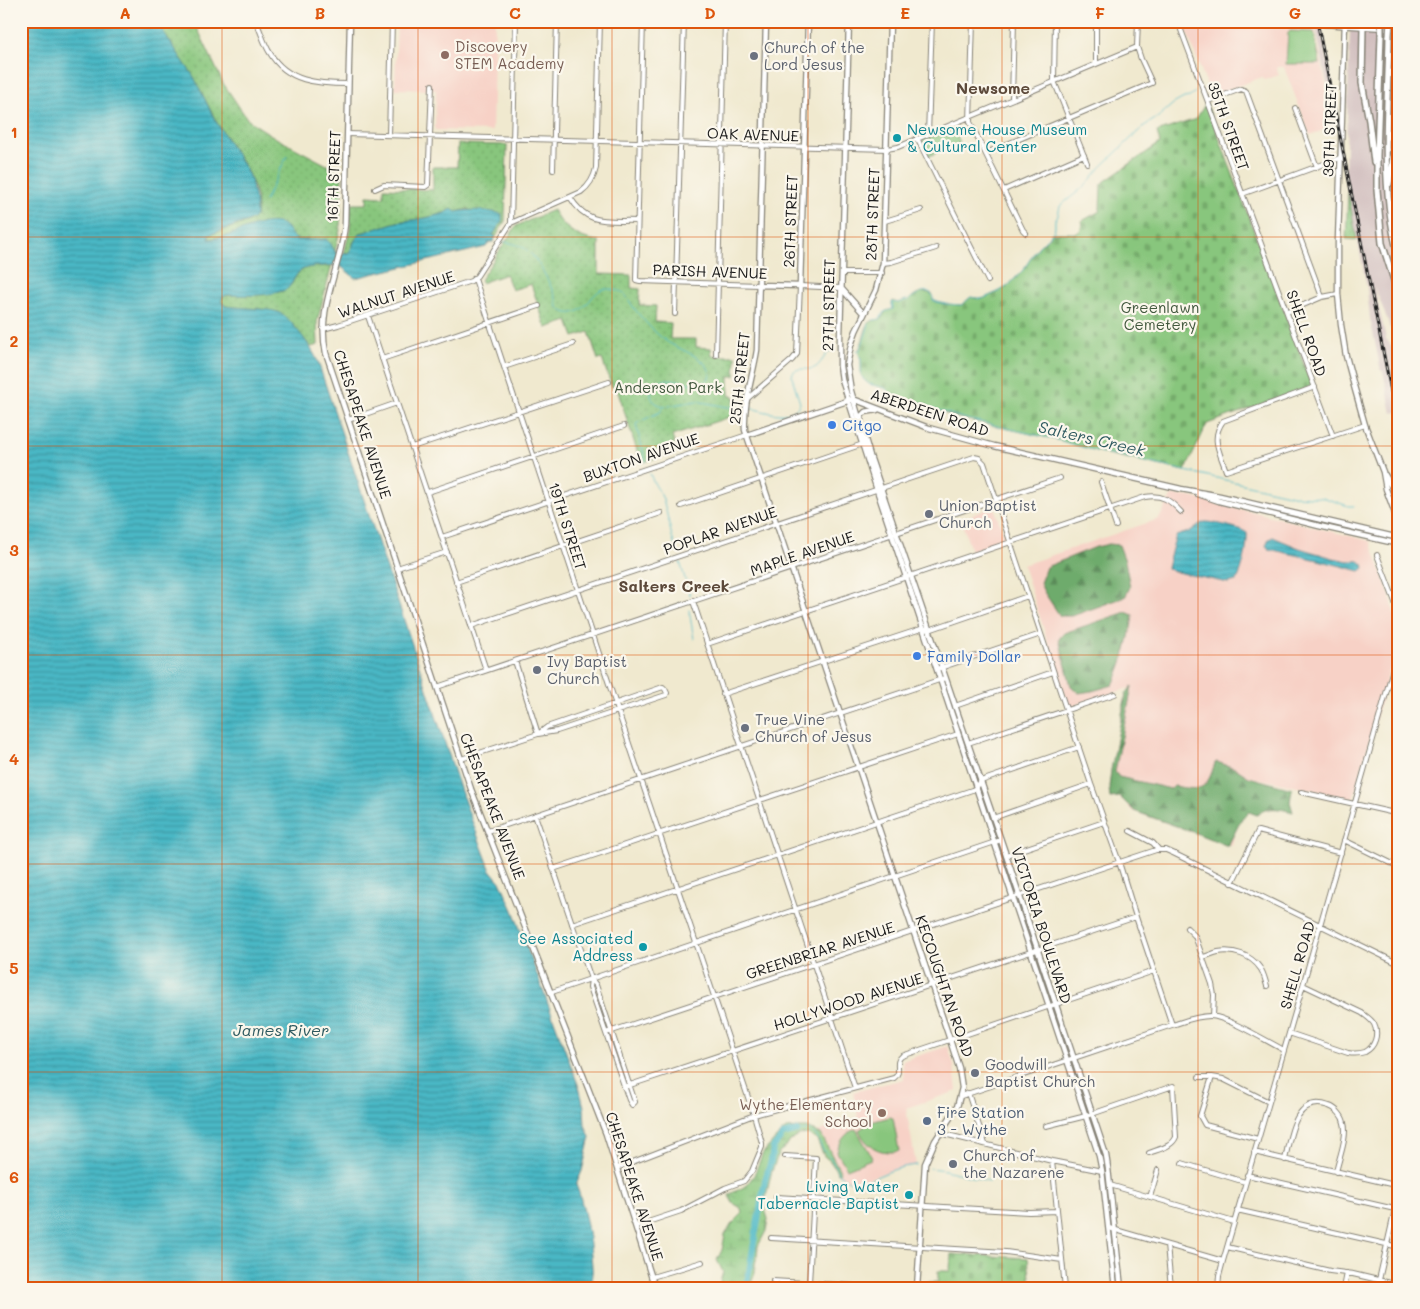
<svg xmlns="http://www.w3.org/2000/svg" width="1420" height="1309" viewBox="0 0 1420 1309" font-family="Mali,sans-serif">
	<defs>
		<pattern id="forest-firs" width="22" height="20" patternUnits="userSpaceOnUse" patternTransform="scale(1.25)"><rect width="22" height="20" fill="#6eab6c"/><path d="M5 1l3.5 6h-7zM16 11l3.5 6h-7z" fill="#5a8a58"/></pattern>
		<pattern id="wetland-marsh" width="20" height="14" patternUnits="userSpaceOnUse" patternTransform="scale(1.25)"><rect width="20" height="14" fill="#88c67d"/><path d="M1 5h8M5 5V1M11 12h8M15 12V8" fill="none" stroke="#75aa6b"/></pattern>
		<pattern id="cemetery-stones" width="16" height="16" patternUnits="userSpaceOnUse" patternTransform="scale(1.25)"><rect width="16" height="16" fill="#88c67d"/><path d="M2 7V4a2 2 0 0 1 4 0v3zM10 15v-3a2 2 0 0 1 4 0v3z" fill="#75aa6b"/></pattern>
		<pattern id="park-dots" width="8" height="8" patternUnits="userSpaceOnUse" patternTransform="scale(1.25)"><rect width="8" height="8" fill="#88c67d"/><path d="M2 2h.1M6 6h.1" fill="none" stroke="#75aa6b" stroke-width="1.8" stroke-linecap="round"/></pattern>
		<pattern id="water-rules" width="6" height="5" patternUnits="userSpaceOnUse" patternTransform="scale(1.25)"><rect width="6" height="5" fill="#49b7c5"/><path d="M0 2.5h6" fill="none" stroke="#3c949f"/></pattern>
	</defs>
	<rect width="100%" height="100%" fill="#fbf7ec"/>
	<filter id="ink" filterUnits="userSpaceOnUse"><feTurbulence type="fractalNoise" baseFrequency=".02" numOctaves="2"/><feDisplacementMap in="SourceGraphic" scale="10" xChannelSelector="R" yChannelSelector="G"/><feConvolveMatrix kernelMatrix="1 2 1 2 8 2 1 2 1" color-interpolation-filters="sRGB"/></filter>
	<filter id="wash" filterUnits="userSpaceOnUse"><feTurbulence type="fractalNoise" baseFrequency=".0096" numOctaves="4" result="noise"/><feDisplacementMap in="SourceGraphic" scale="20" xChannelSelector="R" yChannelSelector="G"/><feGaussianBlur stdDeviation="1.12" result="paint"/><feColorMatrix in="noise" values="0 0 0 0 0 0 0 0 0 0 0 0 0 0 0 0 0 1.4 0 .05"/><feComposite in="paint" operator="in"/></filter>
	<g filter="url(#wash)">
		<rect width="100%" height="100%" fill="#f0e9cf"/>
		<path fill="#f7d1c6" d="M397,21h98l-3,110 -57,-1 1,-40 -41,-1z
			M1184,25l131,4 18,91v7l-23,8 -26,-68h-8l3,8 -15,5 -2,-3 -48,18 -4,-2z
			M1172,495l19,2 30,8 29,6 120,30 21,58 5,24v17l-3,18 -40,141 -106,-23 -15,70 -100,-35 -21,-27 18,-96 -60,19 -46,-142 136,-46z
			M994,507l11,32 -34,12 -10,-32z
			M948,1046l6,20 3,25 -51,17 10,57 -22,4 -36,13 -8,-1 -10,-6 -26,-42 44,-16 -5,-25 51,-13 -2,-18z"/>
		<path fill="#d2bfbf" d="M1316,28h5l15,75 -1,20z
			M1350,31l49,2v312l-9,-19 -16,-40 12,53 13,16v58l-1,-1 -6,1 -9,-42h-2l-11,-53 -3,-30 -22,-113z"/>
		<path fill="#88c67d" stroke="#52714c" d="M1290,31l24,1 6,32h-34l2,-31z
			M890,1117l3,1 6,33c-18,4 -33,-4 -40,-21l12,-8z
			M856,1129l16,28 -1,2 -24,10 -10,-17c3,-11 8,-19 19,-23z"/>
		<path fill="url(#forest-firs)" stroke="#456444" d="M1109,544l10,1 6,16 5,26 -5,10 -53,19h-12l-16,-24 -4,-9 6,-16 50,-20z
			M1126,612l7,3c-3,23 -10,49 -20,70l-21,6 -13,2 -8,-7 -12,-47 5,-6z
			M1132,686l-17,86 4,5 52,12 3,-3c28,5 32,5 41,-23l2,-1 18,6 14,9 43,12 -2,13 3,10c-13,-3 -25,-7 -36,3l-8,-3 -7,6 -14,28 -35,-14 -59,-21 -14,-14 -10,1 -1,-11 2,-17 15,-76z"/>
		<path fill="url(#wetland-marsh)" stroke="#52714c" d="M797,1128h10l14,6 20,39h-3l-8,-12 -6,-5 -7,-16 -9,-6 -7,1 -11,6 -3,5 -8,6 -8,22 -7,32 4,13 -2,12 -8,15 -1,10 -2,8v9l-4,10 -1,5h-32l5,-16 -6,-12 5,-10 3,-15 6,-10 11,-11 -1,-6 -8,-5 -4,-7 1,-2 16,-8 8,-11 9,-22 15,-17 8,-7z"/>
		<path fill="url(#cemetery-stones)" stroke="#52714c" d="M1206,103l106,283 -105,38 -22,47 -82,-18 -45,-13 -85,-19 -18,-4 -23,-9 -13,-6 -8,-1 -16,-5 -4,-2 -6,-6 -16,-4 -5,-4 -3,-5v-15l-3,-9c5,-7 7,-23 11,-28 3,-3 8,-3 12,-4l5,-8 7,-2 -1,-5 1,-3 5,2 8,-3 2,1c7,-8 14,-11 24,-7l1,6c8,5 19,4 28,5l10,-8 11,2 18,-8 8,-5 15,-16 16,-24 10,-8 2,-5h26l4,-4 1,-8 18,-10 1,-27 59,-41 -3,-11 39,-13z
			M951,1254l77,4 3,30h-107v-6h14v-11h12z"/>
		<path fill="url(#park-dots)" stroke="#52714c" d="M156,21h38l29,62 25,37 28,18 66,35 -2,57 -5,22 -9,-13 -28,1c-8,-2 -8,-10 -14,-15l-75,14v-4l41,-14 6,-5c7,-35 -26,-68 -41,-97 -7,-13 -13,-27 -21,-40 -11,-20 -26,-39 -38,-58z
			M953,127l7,16 -31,13 -7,-16z
			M458,144l49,1 -2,76 -9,16 -3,-2 4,-6 -29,-20 -12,3 -8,-2 -3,3 -19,5 -29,4 -36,11 -6,7 -5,12 -6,1 6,-23 1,-26h16v-8l17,1v-9l49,2v-23h24z
			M1348,192l9,48 -11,-1z
			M553,210c10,18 25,29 46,31v33l32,1v13l9,1 -1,16 17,1 -1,16 16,1 -1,16h26v8l15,1 1,8h24l-1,20h-6v19l5,2 1,8 4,4v5l-67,22 5,15 -36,12 -25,-77 -4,1 -10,-28 -4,1 -9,-28 -15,5 -6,-16 -22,7 -15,-44 -19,6 -6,-16 -25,9 -1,-3 36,-54z
			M332,265l-15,57 1,23 -7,2 -18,-21 -14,-14 -54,-6 -4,-5 2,-4 4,-2c13,0 51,1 61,-7 6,-5 6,-13 14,-18 9,-6 20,-2 30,-5z"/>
		<path fill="url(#water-rules)" stroke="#326a70" d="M21,21h135l38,56 21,43 30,48 6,12 5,25v11l-3,3 -44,16v4c23,0 46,-20 69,-16 11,1 11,14 20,17l28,-1 5,5 4,8 13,1 2,-1 5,-12 6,-7 36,-11 29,-4 19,-5 7,-4 4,3c15,-3 31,-2 46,2v7l-9,14 3,2 -3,5h-4l-3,5 -131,31c-4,-3 -8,-7 -12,-10 -9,-5 -10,-2 -19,-2 -8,1 -18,0 -25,6 -6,6 -7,15 -14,18 -17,7 -40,5 -58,5l-4,2 -2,4 4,5c12,2 46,2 55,7 12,7 33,36 38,49l145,435 28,74 10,12 12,27 66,177 5,20 1,18 5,12 -8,34 -6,14c2,5 4,10 5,15 7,23 13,65 11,88h-571z
			M1205,522c9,0 36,6 42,11 1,11 -4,39 -11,48l-8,2 -56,-12 -5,-3 6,-23 3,-9 13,-4 11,-8z
			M1273,537l26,11 34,10 15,3h11l4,3 1,4 -4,3 -42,-11 -49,-11 -3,-3 3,-7z"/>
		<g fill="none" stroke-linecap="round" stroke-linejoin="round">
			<path stroke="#49b7c5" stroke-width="1" d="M265,201l22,-45
				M502,241c7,2 16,3 22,7 13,8 25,34 31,48 1,3 2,7 3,11 2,3 5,5 9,6 21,3 24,-26 41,-24 5,1 11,1 15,4 5,4 7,10 11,15 9,12 20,24 32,33 12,9 49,18 43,37 -11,15 -29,-2 -44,2 -19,4 -19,25 1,26l30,-5 32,6h16
				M873,320l7,-1 4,-7 9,-3 -1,-7 7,1 7,-3 2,1c6,-7 25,-17 25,-1 9,5 19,4 28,5l10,-8 11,2 18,-8 8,-5 15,-16 16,-24 15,-15 1,-4v-7l3,-5 2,-9 20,-16 11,-11 10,-12 43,-41 13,-8 16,-14 11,-6 6,-1 5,-5
				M855,351h3l3,9v15l3,5 5,4 16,4 7,7 19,6 8,1 13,6 30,10 96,22 45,13 20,3 13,4 161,36 28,2 23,8h6
				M859,351l4,-9 6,-18
				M748,408c15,1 43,16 52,-5l-8,-26 1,-5c7,-6 16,0 23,-5 7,-5 9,-15 17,-17
				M646,462l-10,-37 1,-2 23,-11 5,-6
				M650,474c3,9 9,16 13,25 5,17 7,34 13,51
				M680,562l10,33
				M689,610l5,29
				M797,1131c5,1 11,-2 15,1 6,3 7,11 10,16 2,3 5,6 8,9 6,10 9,22 22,25 11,3 31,-9 41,-12 8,-3 15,-4 23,-5
				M930,1168l15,2 44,11"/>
			<path stroke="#49b7c5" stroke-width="6" d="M746,1288l19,-108 6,-19 2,-13 10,-13 14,-4"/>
		</g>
	</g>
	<g filter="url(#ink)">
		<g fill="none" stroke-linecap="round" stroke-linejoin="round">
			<defs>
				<path id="minor" d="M256,21c5,11 8,23 14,32 17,29 48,31 78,31
					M643,21l-7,259 4,1 119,4
					M973,21l-3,101 53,108 3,3
					M1055,21l-1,60 33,82
					M1179,21l2,9 152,406
					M1096,64v-43
					M1012,99l2,-78
					M1208,101l33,-12 5,2 76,206
					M1295,108l22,59
					M347,134l540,15 11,-2 239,-100
					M928,134l4,-113
					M389,135l3,-114
					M917,138l71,143
					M986,153l166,-70 -11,-24 -4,-12 1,-26
					M553,170l4,-149
					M375,189l9,-4 41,2 3,-2 4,-100
					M1004,190l80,-35
					M1242,194l98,-36
					M570,197c17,29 38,23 67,24
					M885,221l36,-11
					M511,223l5,-202
					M883,263l8,-1 45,-14
					M842,273h40
					M475,279l143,432 136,404 8,28v4l-10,24 -8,10 -19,7 -44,23 -45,15
					M1287,312l35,-15 16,-3
					M675,314l9,-293
					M368,316l118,354
					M323,329l15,-4 133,-44 6,-5 34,-53 70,-31c8,-6 13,-14 15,-24l4,-147
					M716,355l9,-334
					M382,359l157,-53
					M504,367l69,-23
					M1315,387l-92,34c-13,18 -3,31 3,50l139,-46
					M747,399l45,-39 5,-6 3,-68 41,2
					M348,420l49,-17
					M412,447l197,-65
					M1101,482l15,44
					M428,492l196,-66
					M681,506l182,-62
					M442,537l305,-102
					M1377,555l18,47 4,15
					M397,568l50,-16
					M456,582l205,-69
					M693,601l162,487
					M471,626l503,-169 5,1 5,5 107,321 28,78 17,55 36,108
					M707,644l438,-147c17,-3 25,3 36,15
					M515,661l23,73
					M937,669l104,-35
					M437,687l623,-209
					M723,694l201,-66 5,2 99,-34
					M955,706l98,-34
					M968,743l147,-49
					M461,759l77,-25 19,-3 109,-36 1,-2 -2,-4 -2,-2 -116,40 -9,7
					M1301,792l98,22
					M535,815l56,164 5,6 39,117 -3,3 -3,-5 -39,-113 1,-8
					M993,818l98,-34
					M488,831l457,-153
					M1130,831l23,12 6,7
					M1344,840l55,27
					M1006,855l98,-33
					M553,869l405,-135
					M1232,883l26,-52 83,22
					M572,924l400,-134 4,-2 5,-7 98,-34
					M1187,928l8,8 17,48 2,11 -1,21
					M1203,957c5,-1 10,-4 15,-5 15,-3 33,3 42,16 4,5 5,12 7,18
					M552,992l449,-152
					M606,1033l550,-183h10l9,4 224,110
					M1289,1033l59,20c6,1 11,1 17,-1 10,-5 14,-18 9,-28 -3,-5 -8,-8 -12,-11l-59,-28
					M1199,1077h13
					M624,1087l512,-170
					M968,1093l17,51
					M961,1096l211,-71c13,-4 25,-9 38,-9 16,0 58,26 74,34
					M1046,1126l40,-10 87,-30 3,51c-4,10 -17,12 -27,16
					M940,1133l112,28 50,10
					M1258,1139l-53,-14 -5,-9 12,-39 11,2 46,23
					M1254,1152l145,34
					M785,1156l31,2 -7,125
					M1285,1160c5,-24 10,-66 44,-54 7,2 14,10 15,17 4,13 -5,35 -8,49
					M1052,1161l13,127
					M1182,1163l63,19
					M617,1168l137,-53 140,-37c9,-6 -1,-15 8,-22l252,-85
					M1247,1175l152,35
					M1110,1185l124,37
					M776,1197l253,15 28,-1
					M1150,1197l8,-27
					M1237,1210l162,37
					M1109,1228l114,33
					M771,1238l235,14 56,8
					M1167,1245l4,43
					M1227,1247l103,24 23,3 46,11
					M652,1277l50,-15
					M1379,1280l20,-88
					M773,1281l114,7
					M1218,1288l1,-12 4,-15 80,-276 96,-337
					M1344,1288l3,-15"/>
				<path id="major" d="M350,21l-5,203c-4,44 -29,84 -19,129l145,436 135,345 49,154
					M766,21l-9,329c-4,26 -14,53 -12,80l205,610 9,28 3,20 -5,19 -22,34 -10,23 -8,124
					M849,21l-9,316v29l2,14 35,110 222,666 3,15 13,117
					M890,21l-7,242 -7,27 -20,41 -5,14 -4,20 4,26 19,65 136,399 100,300 2,13 13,120
					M1302,21h16
					M1345,21l-7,219v54l3,31 5,31 8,30 11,39 18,47 3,17 13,35
					M1383,21l16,1
					M1317,22l7,2 75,5
					M759,285l41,1 8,-265
					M841,288l23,26
					M861,420v-4l4,-4 12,-2
					M747,435l106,-36 76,29 65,18 187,43 39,7 179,42
					M1385,475l6,11 8,20
					M1198,494l21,7 100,25 80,18"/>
				<path id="highway" d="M1367,21l-4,6 -1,56 7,38 5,41
					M1381,35l-4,121v34l5,53 17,53
					M1389,36c-1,72 -10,151 10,221
					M1389,184l4,-26 6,-27"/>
			</defs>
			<use href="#minor" stroke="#868276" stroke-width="6"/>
			<use href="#major" stroke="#868276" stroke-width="7"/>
			<use href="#highway" stroke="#868276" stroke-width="8"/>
			<use href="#minor" stroke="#fff" stroke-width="4"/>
			<use href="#major" stroke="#fff" stroke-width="4.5"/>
			<use href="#highway" stroke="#fff" stroke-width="5"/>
			<defs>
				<path id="rail" d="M1317,21l82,410"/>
			</defs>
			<use href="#rail" stroke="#1c1c1c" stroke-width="3"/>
			<use href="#rail" stroke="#fbf7ec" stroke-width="1" stroke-dasharray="4" stroke-linecap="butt"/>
			<defs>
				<path id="highway-bridge" d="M1381,35v-14
					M1389,36l1,-15"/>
			</defs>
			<use href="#highway-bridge" stroke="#868276" stroke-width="8" stroke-linecap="butt"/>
			<use href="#highway-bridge" stroke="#fff" stroke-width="5"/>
		</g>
	</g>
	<path fill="none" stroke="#de560d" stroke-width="1" stroke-opacity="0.55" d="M222,21v1267M418,21v1267M612,21v1267M808,21v1267M1002,21v1267M1198,21v1267M21,237h1378M21,446h1378M21,655h1378M21,864h1378M21,1072h1378"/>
	<g fill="#8d6e63" stroke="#fbf7ec" stroke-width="2">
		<circle cx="445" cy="55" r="5"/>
		<circle cx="882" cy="1113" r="5"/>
	</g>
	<g fill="#6b7280" stroke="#fbf7ec" stroke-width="2">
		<circle cx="754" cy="56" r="5"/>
		<circle cx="929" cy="514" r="5"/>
		<circle cx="537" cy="670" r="5"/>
		<circle cx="745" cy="728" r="5"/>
		<circle cx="975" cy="1073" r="5"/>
		<circle cx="953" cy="1164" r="5"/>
	</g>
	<g fill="#0f9aa8" stroke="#fbf7ec" stroke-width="2">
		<circle cx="897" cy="138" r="5"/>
		<circle cx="643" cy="947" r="5"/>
		<circle cx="909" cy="1195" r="5"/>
	</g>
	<g fill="#3f7fe0" stroke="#fbf7ec" stroke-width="2">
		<circle cx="832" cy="425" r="5"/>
		<circle cx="917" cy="656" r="5"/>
	</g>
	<circle fill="#5c6f8a" stroke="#fbf7ec" stroke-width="2" cx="927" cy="1121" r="5"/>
	<g text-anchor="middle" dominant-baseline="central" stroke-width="4.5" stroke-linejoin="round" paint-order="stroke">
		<g font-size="15" fill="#785e54" stroke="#fbf7ec" text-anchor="start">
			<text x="455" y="46">Discovery<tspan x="455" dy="17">STEM Academy</tspan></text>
			<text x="872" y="1104" text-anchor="end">Wythe Elementary<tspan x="872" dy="17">School</tspan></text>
		</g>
		<g font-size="15" fill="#5b616d" stroke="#fbf7ec" text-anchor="start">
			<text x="764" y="47">Church of the<tspan x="764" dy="17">Lord Jesus</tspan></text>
			<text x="939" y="505">Union Baptist<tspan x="939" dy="17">Church</tspan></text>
			<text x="547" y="661">Ivy Baptist<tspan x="547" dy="17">Church</tspan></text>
			<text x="755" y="719">True Vine<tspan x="755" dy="17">Church of Jesus</tspan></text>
			<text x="985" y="1064">Goodwill<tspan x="985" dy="17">Baptist Church</tspan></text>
			<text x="963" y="1155">Church of<tspan x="963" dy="17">the Nazarene</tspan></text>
		</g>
		<g font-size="15" fill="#1c1c1c" stroke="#fbf7ec">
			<text transform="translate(1229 126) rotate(70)">35TH STREET</text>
			<text transform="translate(1329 130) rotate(-88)">39TH STREET</text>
			<text transform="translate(753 134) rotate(2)">OAK AVENUE</text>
			<text transform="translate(333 176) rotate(-88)">16TH STREET</text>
			<text transform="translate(872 214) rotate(-88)">28TH STREET</text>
			<text transform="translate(790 221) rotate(-88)">26TH STREET</text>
			<text transform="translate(710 271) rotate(2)">PARISH AVENUE</text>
			<text transform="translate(396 294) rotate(-18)">WALNUT AVENUE</text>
			<text transform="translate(828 305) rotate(-89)">27TH STREET</text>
			<text transform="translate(1307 333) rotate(70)">SHELL ROAD</text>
			<text transform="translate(739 378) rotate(-84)">25TH STREET</text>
			<text transform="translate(930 412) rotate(18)">ABERDEEN ROAD</text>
			<text transform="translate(363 424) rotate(72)">CHESAPEAKE AVENUE</text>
			<text transform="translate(641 457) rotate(-19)">BUXTON AVENUE</text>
			<text transform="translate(568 526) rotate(72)">19TH STREET</text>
			<text transform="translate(720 530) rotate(-19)">POPLAR AVENUE</text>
			<text transform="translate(802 553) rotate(-19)">MAPLE AVENUE</text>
			<text transform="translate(493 806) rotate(69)">CHESAPEAKE AVENUE</text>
			<text transform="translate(1042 925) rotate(72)">VICTORIA BOULEVARD</text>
			<text transform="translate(820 950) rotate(-18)">GREENBRIAR AVENUE</text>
			<text transform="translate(1297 965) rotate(-74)">SHELL ROAD</text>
			<text transform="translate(945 986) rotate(71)">KECOUGHTAN ROAD</text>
			<text transform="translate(848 1001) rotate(-18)">HOLLYWOOD AVENUE</text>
			<text transform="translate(635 1186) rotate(72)">CHESAPEAKE AVENUE</text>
		</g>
		<g font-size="15" fill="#0d838f" stroke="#fbf7ec" text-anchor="end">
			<text x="907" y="129" text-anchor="start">Newsome House Museum<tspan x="907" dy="17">&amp; Cultural Center</tspan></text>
			<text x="633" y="938">See Associated<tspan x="633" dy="17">Address</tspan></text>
			<text x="899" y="1186">Living Water<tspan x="899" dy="17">Tabernacle Baptist</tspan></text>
		</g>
		<g font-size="15" fill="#42583e" stroke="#fbf7ec">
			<text x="1160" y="307">Greenlawn<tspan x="1160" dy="17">Cemetery</tspan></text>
			<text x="668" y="387">Anderson Park</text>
		</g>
		<g font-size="15" fill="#366cbe" stroke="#fbf7ec" text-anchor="start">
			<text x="842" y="425">Citgo</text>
			<text x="927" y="656">Family Dollar</text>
		</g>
		<g font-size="15" fill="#4e5e75" stroke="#fbf7ec" text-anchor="start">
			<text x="937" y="1112">Fire Station<tspan x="937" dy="17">3 - Wythe</tspan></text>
		</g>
		<g font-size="16" font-weight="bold" fill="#5c493a" stroke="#fbf7ec">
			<text x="993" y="87">Newsome</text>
			<text x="674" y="585">Salters Creek</text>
		</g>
		<g font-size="16" font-style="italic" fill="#2e5a60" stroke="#fbf7ec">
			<text transform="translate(1092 438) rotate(13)">Salters Creek</text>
			<text x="281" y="1029">James River</text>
		</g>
	</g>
	<rect width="1420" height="1309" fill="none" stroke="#fbf7ec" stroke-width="55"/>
	<rect x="28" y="28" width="1364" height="1254" fill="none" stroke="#de560d" stroke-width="2"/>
	<g font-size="16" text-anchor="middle" font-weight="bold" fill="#de560d">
		<text x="125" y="19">A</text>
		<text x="320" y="19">B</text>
		<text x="515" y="19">C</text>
		<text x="710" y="19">D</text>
		<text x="905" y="19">E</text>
		<text x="1100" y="19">F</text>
		<text x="1295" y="19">G</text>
		<text x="14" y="138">1</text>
		<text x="14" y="347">2</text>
		<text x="14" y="556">3</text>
		<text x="14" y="765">4</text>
		<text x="14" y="974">5</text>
		<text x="14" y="1183">6</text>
	</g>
</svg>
